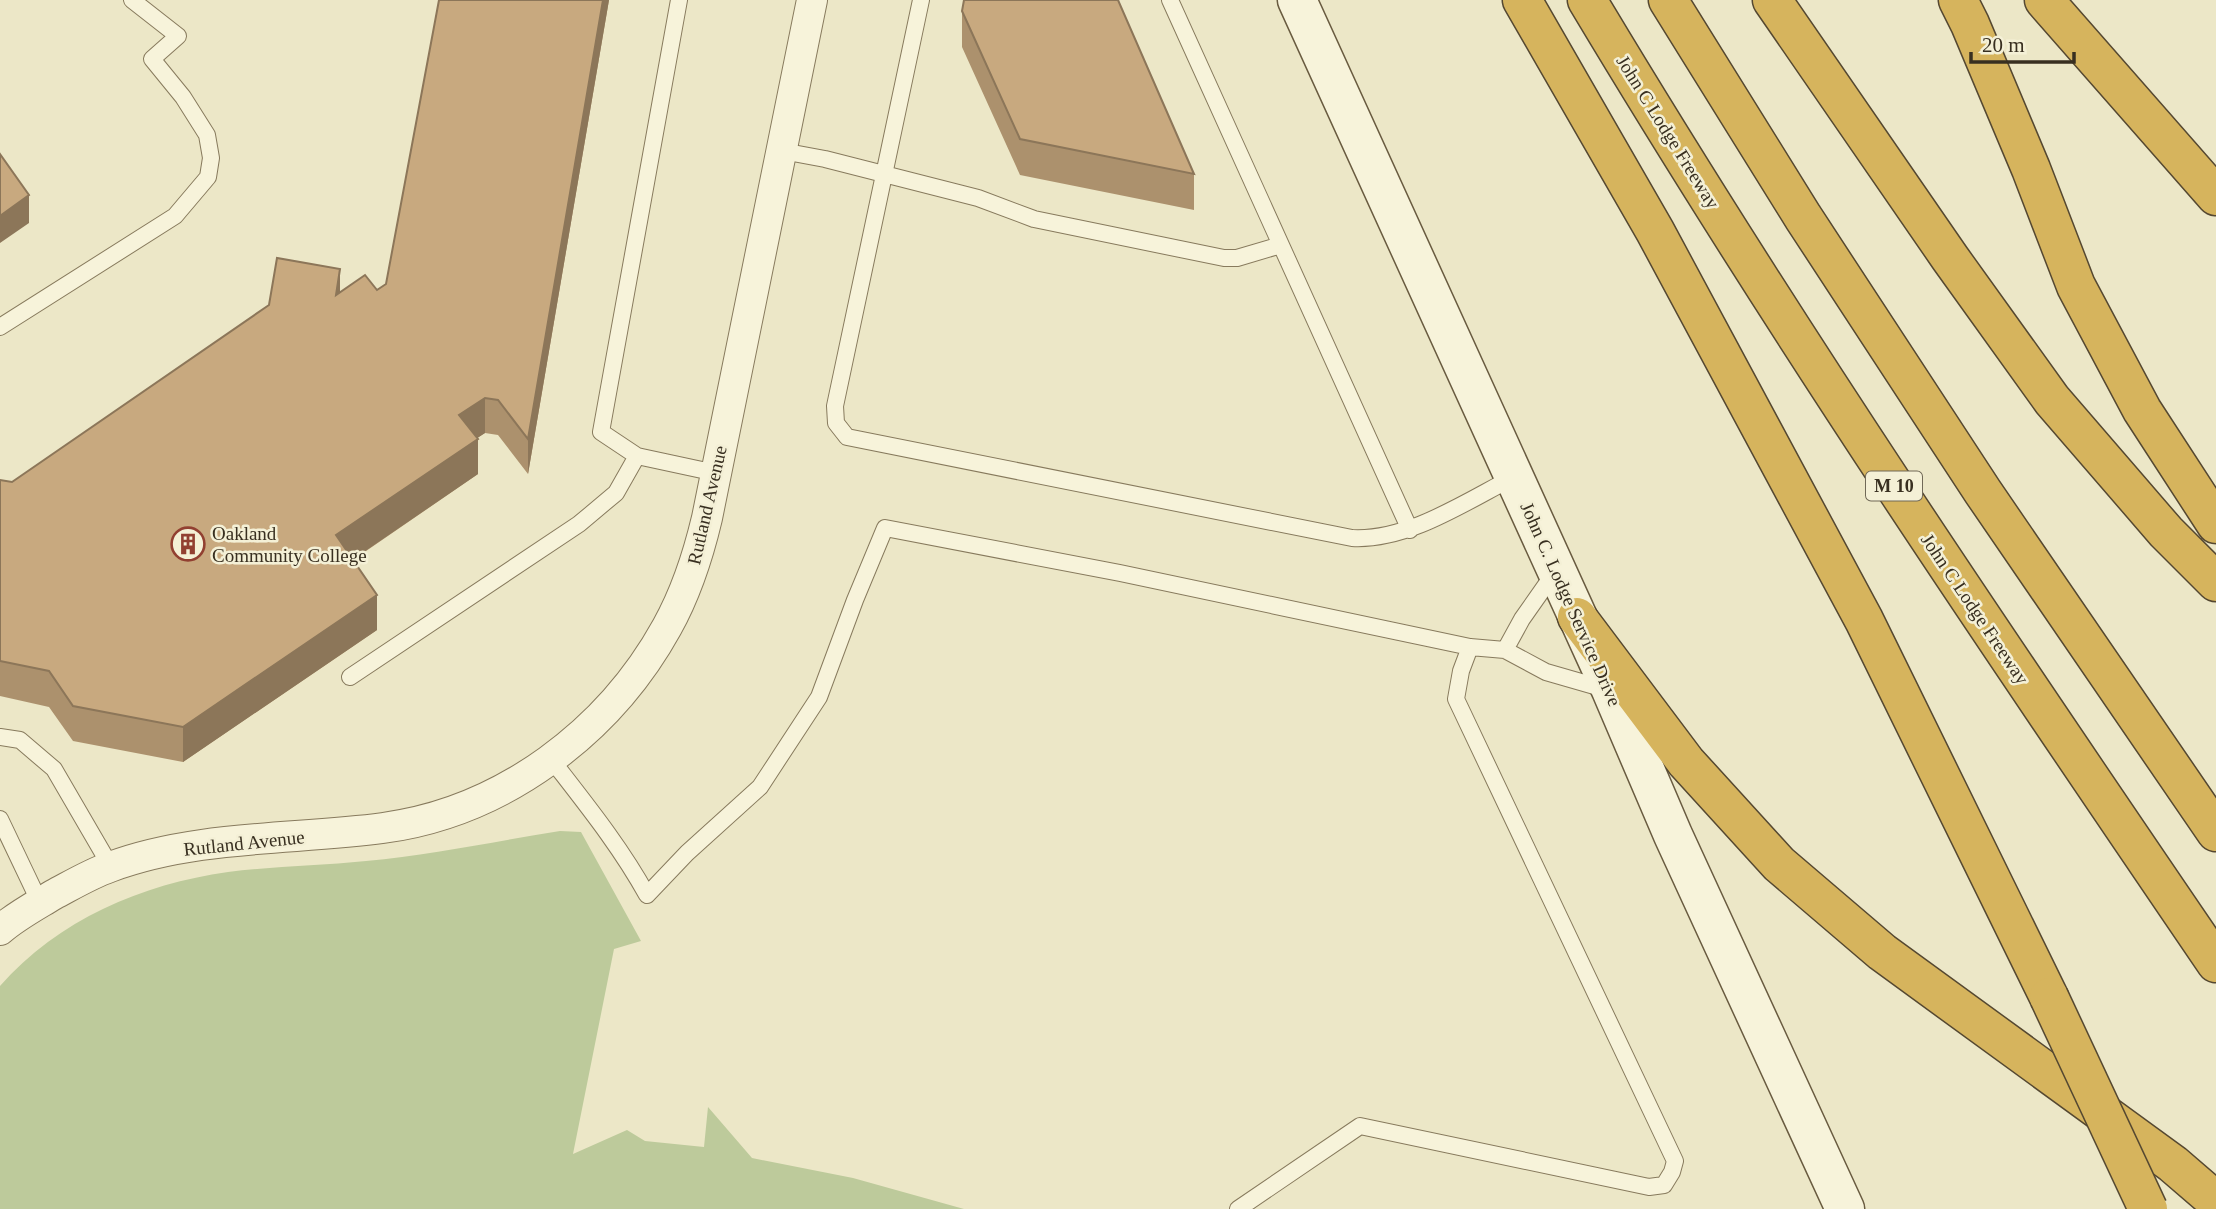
<svg xmlns="http://www.w3.org/2000/svg" width="2216" height="1209" viewBox="0 0 2216 1209" font-family="'Times New Roman',serif">
	<rect width="100%" height="100%" fill="#ece7c7"/>
	<path fill="#bdca9b" d="M560,831l21,1 60,109 -27,8 -41,205 54,-24 18,11 59,6 4,-40 44,51 101,20 111,31h-964v-223c58,-66 142,-102 228,-114 46,-6 92,-6 138,-11 65,-6 130,-20 194,-30z"/>
	<g fill="none" stroke-linecap="round" stroke-linejoin="round">
		<defs>
			<path id="service" d="M679,0l-78,432 36,24 79,17
				M921,0l-86,406 1,17 11,14 505,101c56,3 113,-36 162,-61
				M1170,0l240,530
				M782,151l43,8 153,39 56,21 190,39h13l44,-13
				M0,327l175,-111 33,-39 3,-19 -4,-23 -24,-38 -31,-38 26,-23 -46,-36
				M1505,650l17,-31 33,-47
				M350,677l229,-153 37,-31 21,-37
				M0,737l20,3 34,29 57,98
				M551,759c34,44 69,87 96,136l40,-42 73,-66 59,-90 36,-97 30,-72 235,45 350,74 35,3 41,22 59,17
				M0,819l40,84
				M1238,1209l122,-83 289,61 15,-2 8,-13 3,-11 -219,-462 5,-28 9,-24"/>
			<path id="minor" d="M0,930c16,-14 35,-24 53,-35 19,-10 37,-21 57,-28 86,-32 183,-27 273,-39 120,-16 226,-96 284,-201 19,-34 31,-71 40,-109l105,-518"/>
			<path id="secondary" d="M1297,0l314,690 62,145 172,374"/>
			<path id="motorway" d="M1522,0l133,231 209,389 185,377
				M1587,0c197,329 413,646 629,963
				M1668,0l135,217 180,275 233,340
				M1772,0l178,258 102,142 114,132 50,50
				M1958,0l12,24 61,145 45,117 66,124 74,114
				M2044,0l172,196
				M1577,617l109,145 93,102 103,88 291,212 43,37"/>
		</defs>
		<use href="#service" stroke="#877a5d" stroke-width="18"/>
		<use href="#minor" stroke="#877a5d" stroke-width="32"/>
		<use href="#secondary" stroke="#695b40" stroke-width="41"/>
		<use href="#motorway" stroke="#554831" stroke-width="41"/>
		<use href="#service" stroke="#f7f3da" stroke-width="16"/>
		<use href="#minor" stroke="#f7f3da" stroke-width="30"/>
		<use href="#secondary" stroke="#f7f3da" stroke-width="38"/>
		<use href="#motorway" stroke="#d6b45d" stroke-width="38"/>
		<defs>
			<path id="motorway-bridge" d="M2049,997l99,212"/>
		</defs>
		<use href="#motorway-bridge" stroke="#554831" stroke-width="41" stroke-linecap="butt"/>
		<use href="#motorway-bridge" stroke="#d6b45d" stroke-width="38"/>
	</g>
	<path fill="#ac916d" d="M439,0h170l-81,474 -30,-39 -13,-2 -8,5 1,36 -125,86 24,70 -194,132 -110,-21 -24,-34 -49,-11v-216l12,2 328,-190 37,-2 9,-6z
		M962,11l232,163v36l-174,-35 -58,-128z"/>
	<path fill="#8c7659" d="M603,0h6l-81,474v-35z
		M29,195v28l-29,20v-27z
		M340,269v35l-4,-9z
		M485,398v35l-26,17v-35z
		M478,439v35l-142,97v-36z
		M377,595v35l-194,132v-35z"/>
	<path fill="#c8a97f" stroke="#8c7659" stroke-width="2" d="M439,0h164l-75,439 -30,-39 -13,-2 -26,17 19,24 -142,96 41,60 -194,132 -110,-21 -24,-35 -49,-10v-181l12,2 257,-177 8,-47 63,11 -4,26 29,-20 12,15 9,-6z
		M964,0h154l76,174 -174,-35 -58,-128z
		M0,154l29,41 -29,21z"/>
	<defs>
		<symbol id="building-ring" viewBox="-11 -11 22 22"><circle r="9.5" fill="#f4f0d6" stroke="#924031" stroke-width="1.5"/><path d="M-4-6H4V6H1V3H-1V6H-4ZM-2.5-4.3h1.7v1.8h-1.7ZM.8-4.3h1.7v1.8H.8ZM-2.5-1h1.7V.8h-1.7ZM.8-1h1.7V.8H.8Z" fill="#924031"/></symbol>
	</defs>
	<g fill-rule="evenodd">
		<use href="#building-ring" x="169" y="525" width="38" height="38"/>
	</g>
	<g text-anchor="middle" dominant-baseline="central" stroke-width="5" stroke-linejoin="round" paint-order="stroke">
		<rect fill="#f4f0d6" stroke="#706957" stroke-width="2" x="1866" y="471.5" width="56" height="29" rx="5"/>
		<g font-size="18" font-weight="bold" fill="#382f20">
			<text x="1894" y="486">M 10</text>
		</g>
		<g font-size="19" fill="#382f20" stroke="#f4f0d6">
			<text transform="translate(1668 132) rotate(58)">John C Lodge Freeway</text>
			<text transform="translate(707 505) rotate(-77)">Rutland Avenue</text>
			<text transform="translate(1571 604) rotate(66)">John C. Lodge Service Drive</text>
			<text transform="translate(1975 609) rotate(56)">John C Lodge Freeway</text>
			<text transform="translate(244 843) rotate(-6)">Rutland Avenue</text>
		</g>
		<g font-size="19" fill="#382f20" stroke="#f4f0d6" text-anchor="start">
			<text x="212" y="533">Oakland<tspan x="212" dy="22">Community College</tspan></text>
		</g>
	</g>
	<path d="M1971 52v10h103v-10" fill="none" stroke="#382f20" stroke-width="3.5"/>
	<text x="1982" y="52" font-size="21" fill="#382f20" stroke="#f4f0d6" stroke-width="5" paint-order="stroke">20 m</text>
</svg>
